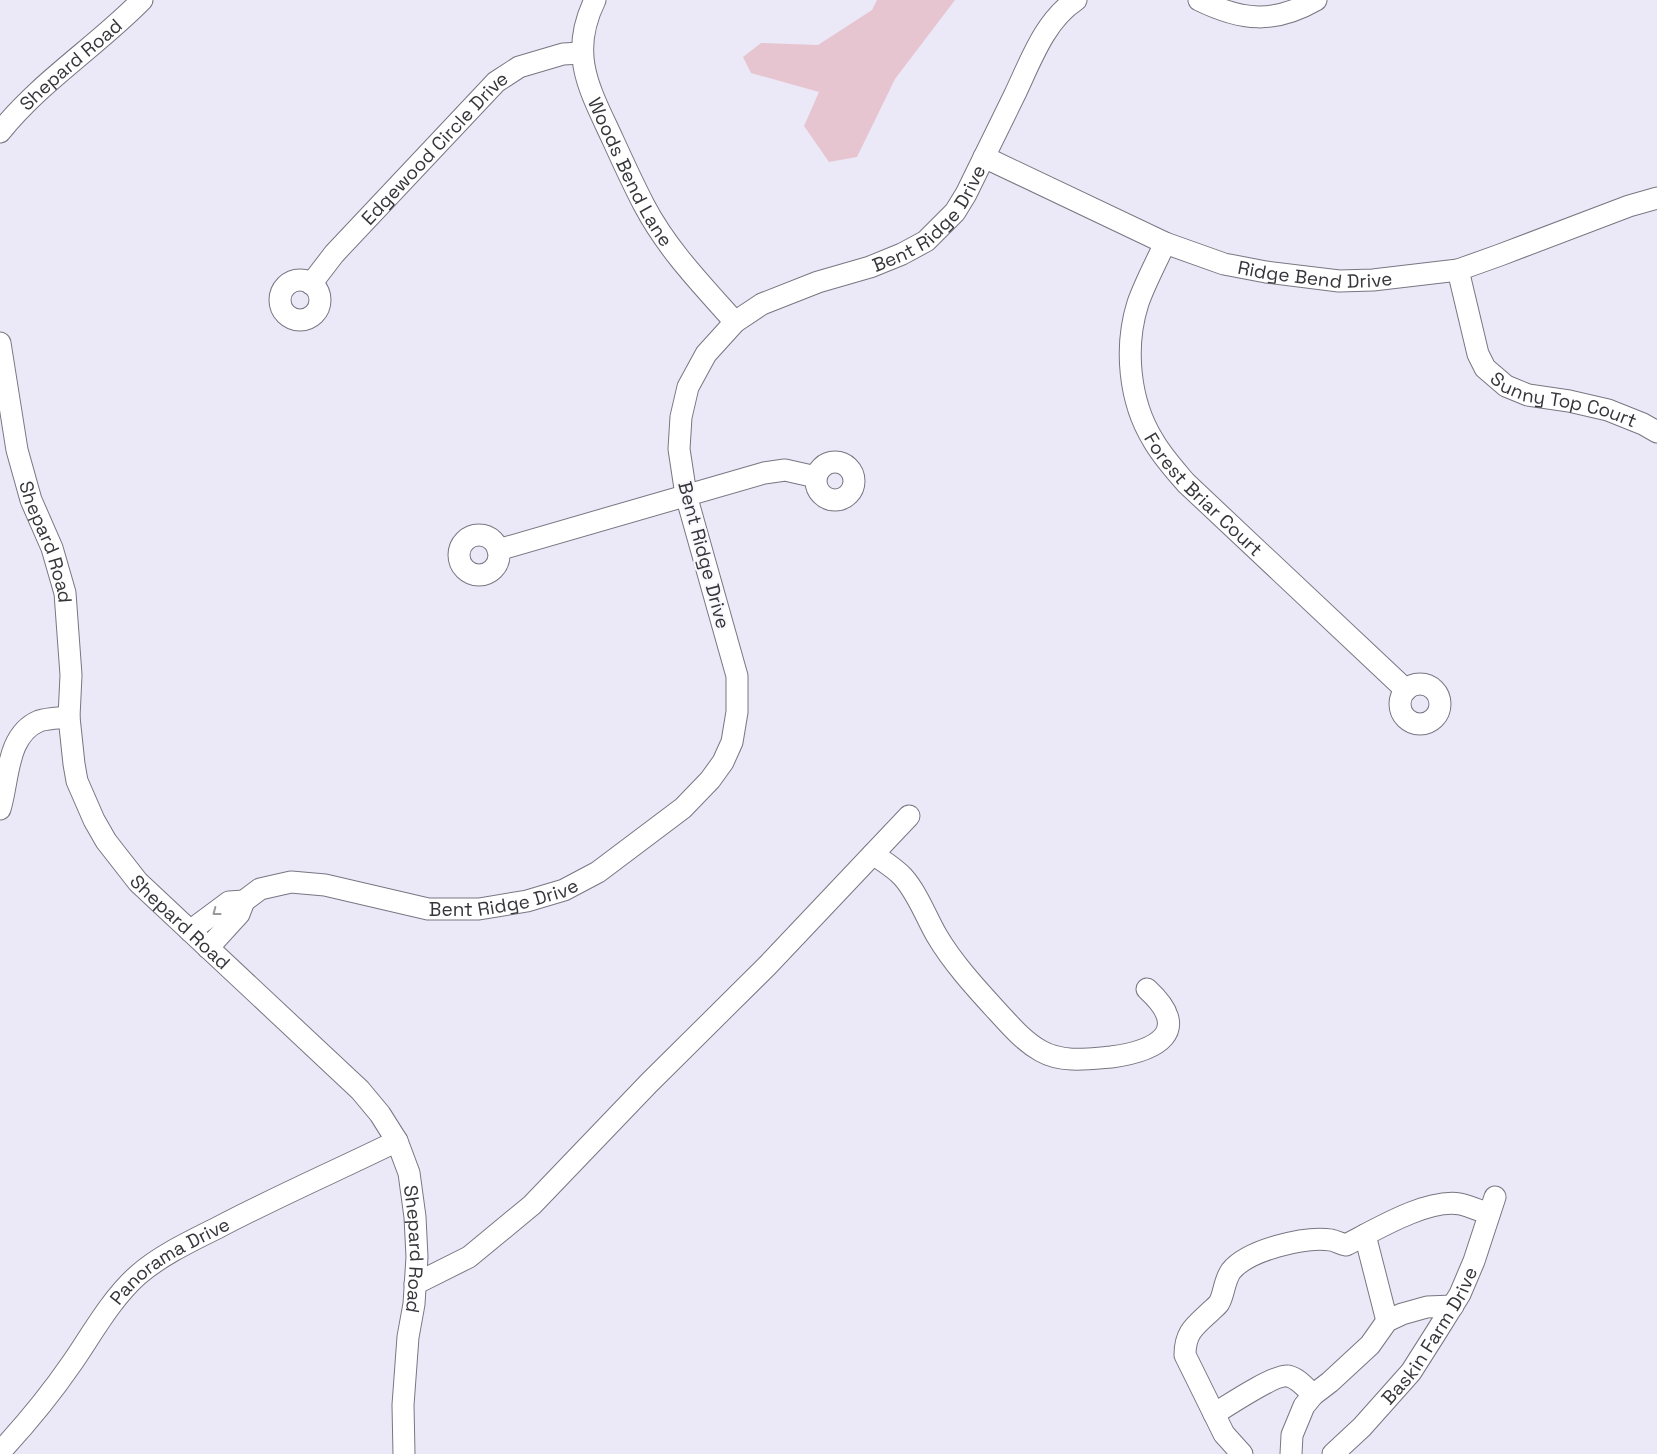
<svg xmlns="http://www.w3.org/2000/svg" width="1657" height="1454" viewBox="0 0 1657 1454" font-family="'Space Grotesk',sans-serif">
	<rect width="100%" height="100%" fill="#ebe9f7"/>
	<path fill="#e6c5d0" d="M877,0h78l-60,79 -38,78 -28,5 -25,-36 15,-34 -68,-19 -8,-16 18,-14 57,2 54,-35z"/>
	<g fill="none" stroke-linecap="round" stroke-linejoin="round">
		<defs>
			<g id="minor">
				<path id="s1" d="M595,0c-27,55 -5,90 18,140 10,22 20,44 31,65 23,44 58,80 91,117"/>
				<path d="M1199,0c43,21 75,24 117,0"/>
				<path id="s2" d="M0,132c41,-51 97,-86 142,-132"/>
				<path id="s3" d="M984,157l181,86 59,21 42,8 73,9 34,-1 85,-10 42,-15 129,-49 28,-8"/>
				<path id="s4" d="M1165,243c-9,20 -20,40 -27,60 -14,44 -9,98 15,137 9,16 21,29 33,43l220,207"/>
				<path id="s5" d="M1458,270l20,84 7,14 21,18 22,9 41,6 39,9 35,14 14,8"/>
				<circle cx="300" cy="300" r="20"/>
				<path id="s6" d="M311,284l23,-30 162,-172 23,-15 44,-13 19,-1"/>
				<path id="s7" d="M0,343l17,107 14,50 21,48 13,45 6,82 -2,42 5,47 3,17 17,39 12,21 32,41 222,208 20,24 17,27 12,32 6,44 2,40 -3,47 -6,33 -5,68 1,49"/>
				<circle cx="835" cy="481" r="19"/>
				<circle cx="479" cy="555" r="20"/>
				<path d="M498,550l266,-77 21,-3 31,7"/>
				<circle cx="1420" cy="704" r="20"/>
				<path d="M0,809c9,-29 6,-74 39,-88 8,-3 21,-3 30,-4"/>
				<path d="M873,854c10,7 22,14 30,23 15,17 23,40 34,59 16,27 38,51 59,74 14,15 27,31 45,41 21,12 47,8 70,6 45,-6 83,-25 36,-68"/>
				<path id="s8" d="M190,931l39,-29 15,-1 16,-12 31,-7 34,3 103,24h51l48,-8 37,-11 34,-18 85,-64 27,-28 13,-18 9,-20 5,-30v-36l-51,-181 -7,-46 2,-32 7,-30 18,-33 29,-32 27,-18 56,-22 52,-15 32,-13 24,-13 29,-29 11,-18c16,-33 32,-65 48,-98 16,-33 30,-75 62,-96"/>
				<path d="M208,948l31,-34 5,-13"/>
				<path d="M1365,1235l22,86"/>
				<path d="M415,1284l54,-27 63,-52 117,-122 118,-117 142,-150"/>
				<path d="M1214,1414c13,-8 61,-40 74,-38 10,2 18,12 25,19"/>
				<path id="s9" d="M0,1452c26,-28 50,-57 72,-89 20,-29 39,-64 66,-88 23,-20 53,-34 81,-48 59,-31 119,-57 178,-86"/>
				<path d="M1242,1454l-18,-20 -39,-79c0,-23 10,-29 26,-44 2,-2 6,-5 8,-8 5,-8 5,-22 12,-32 17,-21 74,-35 100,-31 5,1 10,4 15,5 29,-15 82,-47 114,-41 10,2 20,7 29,10"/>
				<path d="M1291,1454l1,-19 12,-29 9,-11 17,-13 40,-37 17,-24 15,-7 25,-7 26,-1"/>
				<path id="s10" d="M1333,1454l29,-27 49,-55 26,-41 23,-37 14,-33 21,-64"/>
			</g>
		</defs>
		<use href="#minor" stroke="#787682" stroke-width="23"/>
		<use href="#minor" stroke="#fff" stroke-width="21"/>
	</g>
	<defs><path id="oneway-chevron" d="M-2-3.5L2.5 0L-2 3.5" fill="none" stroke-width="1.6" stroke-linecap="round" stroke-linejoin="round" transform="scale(1.25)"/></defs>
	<use stroke="#9a9a9c" href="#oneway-chevron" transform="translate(216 912) rotate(143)"/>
	<g text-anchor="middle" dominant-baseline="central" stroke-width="4.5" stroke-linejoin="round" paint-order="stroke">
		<g font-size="19" fill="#35353a" stroke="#f8f8fd">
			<text stroke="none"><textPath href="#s2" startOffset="98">Shepard Road</textPath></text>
			<text stroke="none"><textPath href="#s6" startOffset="184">Edgewood Circle Drive</textPath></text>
			<text stroke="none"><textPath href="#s1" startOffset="184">Woods Bend Lane</textPath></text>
			<text stroke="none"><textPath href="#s8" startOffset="1292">Bent Ridge Drive</textPath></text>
			<text stroke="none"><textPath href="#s3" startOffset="355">Ridge Bend Drive</textPath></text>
			<text stroke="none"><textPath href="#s5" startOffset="189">Sunny Top Court</textPath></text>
			<text stroke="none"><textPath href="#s4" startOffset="282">Forest Briar Court</textPath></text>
			<text stroke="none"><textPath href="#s7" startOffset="205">Shepard Road</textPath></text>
			<text transform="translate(704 555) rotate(75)">Bent Ridge Drive</text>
			<text stroke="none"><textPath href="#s8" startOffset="332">Bent Ridge Drive</textPath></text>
			<text stroke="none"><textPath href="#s7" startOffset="625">Shepard Road</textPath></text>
			<text stroke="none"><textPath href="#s7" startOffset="1045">Shepard Road</textPath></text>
			<text stroke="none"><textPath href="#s9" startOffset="259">Panorama Drive</textPath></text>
			<text stroke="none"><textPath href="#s10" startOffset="154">Baskin Farm Drive</textPath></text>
		</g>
	</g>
</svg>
